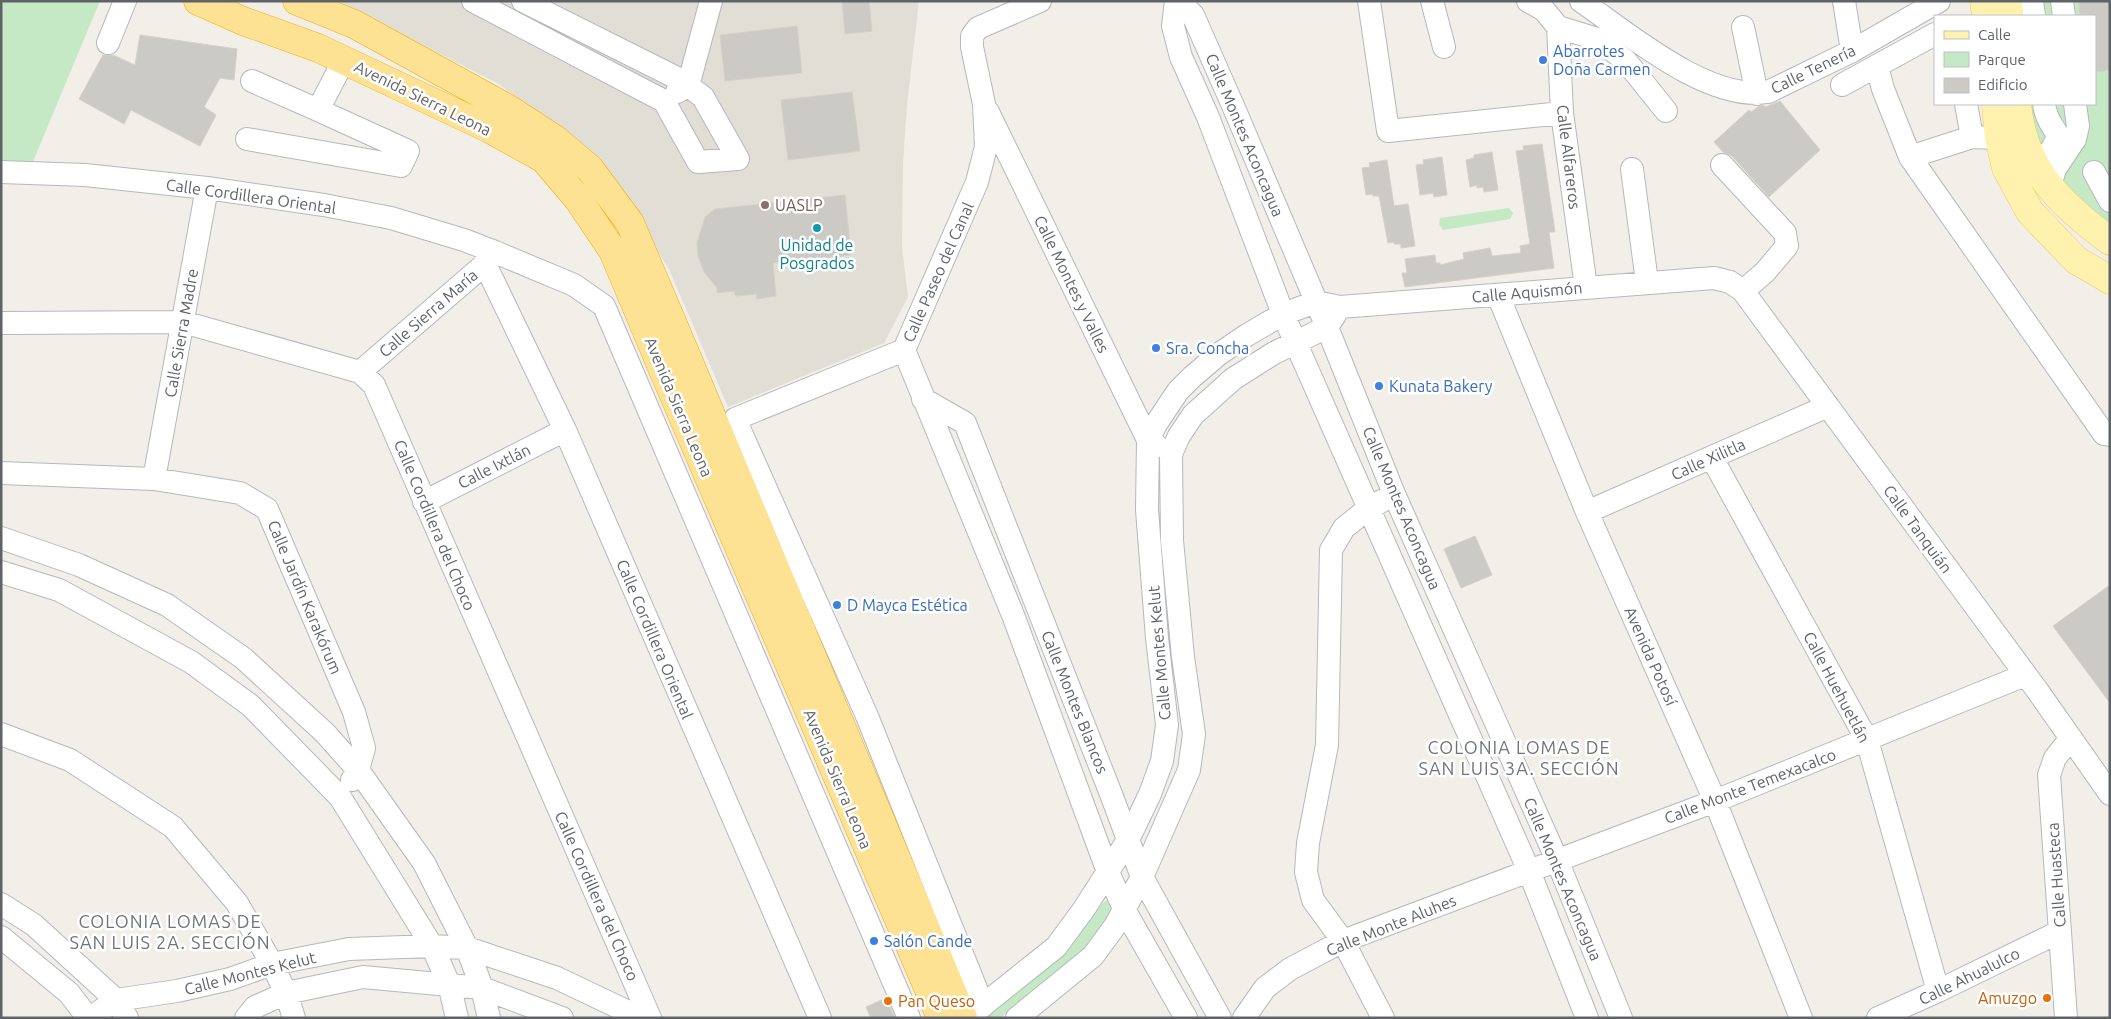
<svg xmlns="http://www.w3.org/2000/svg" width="2111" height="1019" viewBox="0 0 2111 1019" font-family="Ubuntu,sans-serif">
	<rect width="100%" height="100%" fill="#f1efe8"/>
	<path fill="#e1ded6" d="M336,1h583l-12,104 -4,58 -1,84 6,50 -24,46 -156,64 -59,-138 -69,-108 -101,-77z"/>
	<path fill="#c5e8c5" d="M1,1h99l-68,163 -31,2z
		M2013,1h97v224l-46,-39 -23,-40 -8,-1 -9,-41h71v-88h-81z
		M1509,208l4,5 -3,6 -67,11 -4,-6 1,-6z
		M1108,899l10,5 -22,36 -43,39 -53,39h-12l-4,-9z"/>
	<path fill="#cccac5" stroke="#d6d1c6" d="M842,1h27l3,30 -27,3z
		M2079,1h31v69l-15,2v-56h-15z
		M797,26l5,47 -77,8 -5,-46z
		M140,35l97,14 -3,31 -14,-2 -16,29 12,8 -16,31 -69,-36 -7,14 -45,-25 24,-44h10l22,10z
		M852,92l8,59 -72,9 -7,-60z
		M1780,101l40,49 -51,47 -37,-41 -9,-4 -9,-10 35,-32 2,2 7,-5 5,-2 2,2z
		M1542,144l13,88h-6l5,36 -149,19 -3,-14h5l-2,-14 30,-4 1,8h4v2l24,-6 -1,-6 27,-5 2,8 29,-3 -1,-7 10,-2 -14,-93 8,-1 -1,-4z
		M1492,152l6,38 -14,2 -1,-5 -6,1v-3l-7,2 -4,-27 8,-2v-3z
		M1442,157l5,38 -13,2 -1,-4 -13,2 -4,-30 8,-1 -1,-4z
		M1387,160l7,46 14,-2 7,42 -14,2v-4h-7v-2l-6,1 -9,-47h-6v-2l-7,1 -4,-27 8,-1 -1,-4z
		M845,195l6,60 -78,8 3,33 -19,3 -1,-5 -20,2 -2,-5 -17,2v-5l-13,-16 -6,-16 -1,-13 8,-26 10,-8z
		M1475,536l17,39 -31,13 -17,-39z
		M2110,585v118l-57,-77z
		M886,998l9,20h-24l-5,-11z"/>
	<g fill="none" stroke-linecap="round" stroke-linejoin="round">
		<defs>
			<path id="minor" d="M473,1l191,100 34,61 40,-3 -35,-62 -24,-18 -156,-78
				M1176,1l-3,25 8,31 27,60 75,197 246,557 58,147
				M1179,1l14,14 41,93 93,219 67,167 163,366 64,158
				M1369,1l19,130 174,-18
				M1432,1l12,46
				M1528,1l16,9 14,17
				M1581,1c48,33 127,101 187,91l84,-41 87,-50
				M1844,1l8,50
				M2032,1l2,15
				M2062,1l2,15
				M1558,27l4,86 24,174
				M1558,27l39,12 28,21 41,51
				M1743,27l14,67
				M108,43l17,-42
				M1877,66l6,23 27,68 194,277 6,1
				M252,81l66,29 26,-50
				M1842,85l93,-51
				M677,92l11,-6 23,-85
				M1966,104l6,33 27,1 13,-8
				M988,112l160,328 9,6
				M247,139l154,27 7,-15 -90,-41
				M1910,157l62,-20
				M2042,161c30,-34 6,-25 2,-57
				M1722,165l63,68 2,13 -22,26 -22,19
				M1632,169l15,113
				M1,172l84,3 122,13 117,17 67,13 73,22 31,12 79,33 30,21 305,712
				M2094,172l16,29
				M2050,186l5,-17 20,-30 3,-13 -3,-22
				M485,264l80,166 255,588
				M1498,295l89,217 128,289 86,217
				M1,323l182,-1 177,50 14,13 276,633
				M904,350l109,265 95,257 17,39 61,107
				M360,372l125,-108 9,-10
				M923,399l42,24 146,371 31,83 78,141
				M1712,458l155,282 71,251
				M1,473l153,6 86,14 27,16 87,203 10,36 -6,22 -6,10
				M154,479l53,-291
				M1382,501l-13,7 -25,20 -13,22 -4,195 -19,98 -2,29 7,28 30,41 40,77
				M424,502l141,-72
				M1587,512l241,-106
				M1,538l78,27 88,40 76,53 82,75 33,37 66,93 43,85 15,40 7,30
				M1,572l58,18 132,72 59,43 90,92 92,149 17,38 8,34
				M1,734l69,26 103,67 64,76 35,61 14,29 8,25
				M1,904l33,21 82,75 11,18
				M1,937l68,56 19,25
				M983,1006l-116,-290 -132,-297 169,-69 73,-168 9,-35 -2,-43 -12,-57v-11l6,-8 62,-27
				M90,1018l26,-18 61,-9 53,-12 42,-15 77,-15 83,-3 35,2 90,30 84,40
				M246,1018l9,-11 31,-14 77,-16 119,11 80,30
				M967,1018l89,-71 28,-38 44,-69 22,-46 12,-33 5,-36 -10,-87 -10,-128 1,-70 8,-16 22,-33 14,-14 27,-23 28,-19 36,-21 33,-12 24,5 374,-29 16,4 13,9 294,399 73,104
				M1017,1018l76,-62 22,-30 27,-49 47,-107 5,-36 -11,-77 -11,-117 -1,-86 8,-18 14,-21 40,-36 41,-26 53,-26 8,-12
				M1244,1018l21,-30 25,-19 53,-28 372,-140 310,-126
				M1878,1018l60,-27 121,-59
				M2066,1018l-17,-243 6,-17 16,-20"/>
			<path id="major" d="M1984,1l2,15
				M2008,1l1,15
				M1996,104l3,34 7,30 24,44 46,48 34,20
				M2017,104c6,65 43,100 93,137"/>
			<path id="highway" d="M198,1l45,20 75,27 172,81 54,30 34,40 35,52 50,119 278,648
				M297,1l57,23 153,84 49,32 34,29 40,54 59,139 274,656"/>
		</defs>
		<use href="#minor" stroke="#b5b8bc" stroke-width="24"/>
		<use href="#major" stroke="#f2c960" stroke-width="29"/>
		<use href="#highway" stroke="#f9ab00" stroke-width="29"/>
		<use href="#minor" stroke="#fff" stroke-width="22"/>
		<use href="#major" stroke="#fff2af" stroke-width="28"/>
		<use href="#highway" stroke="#fde293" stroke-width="28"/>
	</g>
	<g fill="#3f7fe0" stroke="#fff" stroke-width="2">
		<circle cx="1543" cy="60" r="5"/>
		<circle cx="1156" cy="348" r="5"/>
		<circle cx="1379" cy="386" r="5"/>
		<circle cx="837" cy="605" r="5"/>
		<circle cx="874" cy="941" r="5"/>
	</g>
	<circle fill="#8d6e63" stroke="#fff" stroke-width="2" cx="765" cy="205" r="5"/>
	<circle fill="#0f9aa8" stroke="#fff" stroke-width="2" cx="817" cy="228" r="5"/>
	<g fill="#e8710a" stroke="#fff" stroke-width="2">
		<circle cx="2047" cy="998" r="5"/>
		<circle cx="888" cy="1001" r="5"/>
	</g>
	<g text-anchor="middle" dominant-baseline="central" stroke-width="5" stroke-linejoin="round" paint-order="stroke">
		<g font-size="16" fill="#366cbe" stroke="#fff" text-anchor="start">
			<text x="1553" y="51">Abarrotes<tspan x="1553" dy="18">Doña Carmen</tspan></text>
			<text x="1166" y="348">Sra. Concha</text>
			<text x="1389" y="386">Kunata Bakery</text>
			<text x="847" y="605">D Mayca Estética</text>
			<text x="884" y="941">Salón Cande</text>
		</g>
		<g font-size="16" fill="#5f6368" stroke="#fff">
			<text transform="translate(1813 69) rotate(-26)">Calle Tenería</text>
			<text transform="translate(423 98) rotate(26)">Avenida Sierra Leona</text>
			<text transform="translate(1245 135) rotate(67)">Calle Montes Aconcagua</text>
			<text transform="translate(1569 157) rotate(83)">Calle Alfareros</text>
			<text transform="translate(251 196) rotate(8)">Calle Cordillera Oriental</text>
			<text transform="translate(938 272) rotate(-66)">Calle Paseo del Canal</text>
			<text transform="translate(1072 284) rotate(64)">Calle Montes y Valles</text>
			<text transform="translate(1527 292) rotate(-5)">Calle Aquismón</text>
			<text transform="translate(428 313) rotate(-41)">Calle Sierra María</text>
			<text transform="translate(181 333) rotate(-80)">Calle Sierra Madre</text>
			<text transform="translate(679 407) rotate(67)">Avenida Sierra Leona</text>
			<text transform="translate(1708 459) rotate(-24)">Calle Xilitla</text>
			<text transform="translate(494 466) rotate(-27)">Calle Ixtlán</text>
			<text transform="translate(1402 508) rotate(67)">Calle Montes Aconcagua</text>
			<text transform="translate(435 525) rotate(67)">Calle Cordillera del Choco</text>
			<text transform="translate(1918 529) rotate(54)">Calle Tanquián</text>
			<text transform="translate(305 597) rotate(67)">Calle Jardín Karakórum</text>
			<text transform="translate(655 639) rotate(67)">Calle Cordillera Oriental</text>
			<text transform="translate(1159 653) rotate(-95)">Calle Montes Kelut</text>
			<text transform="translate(1651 656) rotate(66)">Avenida Potosí</text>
			<text transform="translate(1837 687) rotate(62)">Calle Huehuetlán</text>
			<text transform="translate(1075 702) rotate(68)">Calle Montes Blancos</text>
			<text transform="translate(838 779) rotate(67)">Avenida Sierra Leona</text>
			<text transform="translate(1750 786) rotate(-21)">Calle Monte Temexacalco</text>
			<text transform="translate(2056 875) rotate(-94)">Calle Huasteca</text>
			<text transform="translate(1563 879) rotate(67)">Calle Montes Aconcagua</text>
			<text transform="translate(597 896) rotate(66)">Calle Cordillera del Choco</text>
			<text transform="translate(1391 925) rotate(-22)">Calle Monte Aluhes</text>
			<text transform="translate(250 973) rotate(-14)">Calle Montes Kelut</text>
			<text transform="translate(1969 976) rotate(-26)">Calle Ahualulco</text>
		</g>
		<g font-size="16" fill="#785e54" stroke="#fff" text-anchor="start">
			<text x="775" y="205">UASLP</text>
		</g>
		<g font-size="16" fill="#0d838f" stroke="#fff">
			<text x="817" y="245">Unidad de<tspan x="817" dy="18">Posgrados</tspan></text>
		</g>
		<g font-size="16" fill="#c56008" stroke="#fff" text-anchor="end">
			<text x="2037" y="998">Amuzgo</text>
			<text x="898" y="1001" text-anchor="start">Pan Queso</text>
		</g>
		<g font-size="18" letter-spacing="1" fill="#70757a" stroke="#fff">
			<text x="1519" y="747">COLONIA LOMAS DE<tspan x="1519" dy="21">SAN LUIS 3A. SECCIÓN</tspan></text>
			<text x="170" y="921">COLONIA LOMAS DE<tspan x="170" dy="21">SAN LUIS 2A. SECCIÓN</tspan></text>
		</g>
	</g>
	<rect width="2111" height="1019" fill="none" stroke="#5f6368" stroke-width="5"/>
	<rect x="1934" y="15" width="162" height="90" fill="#ffffff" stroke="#bfc1c3"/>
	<rect x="1944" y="31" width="25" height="8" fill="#fff2af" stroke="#bfc1c3"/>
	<text x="1978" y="40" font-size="15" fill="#5f6368">Calle</text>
	<rect x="1944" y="52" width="25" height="15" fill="#c5e8c5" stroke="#bfc1c3"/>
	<text x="1978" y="65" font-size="15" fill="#5f6368">Parque</text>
	<rect x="1944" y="78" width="25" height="15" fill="#cccac5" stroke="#bfc1c3"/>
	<text x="1978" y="90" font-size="15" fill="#5f6368">Edificio</text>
</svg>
